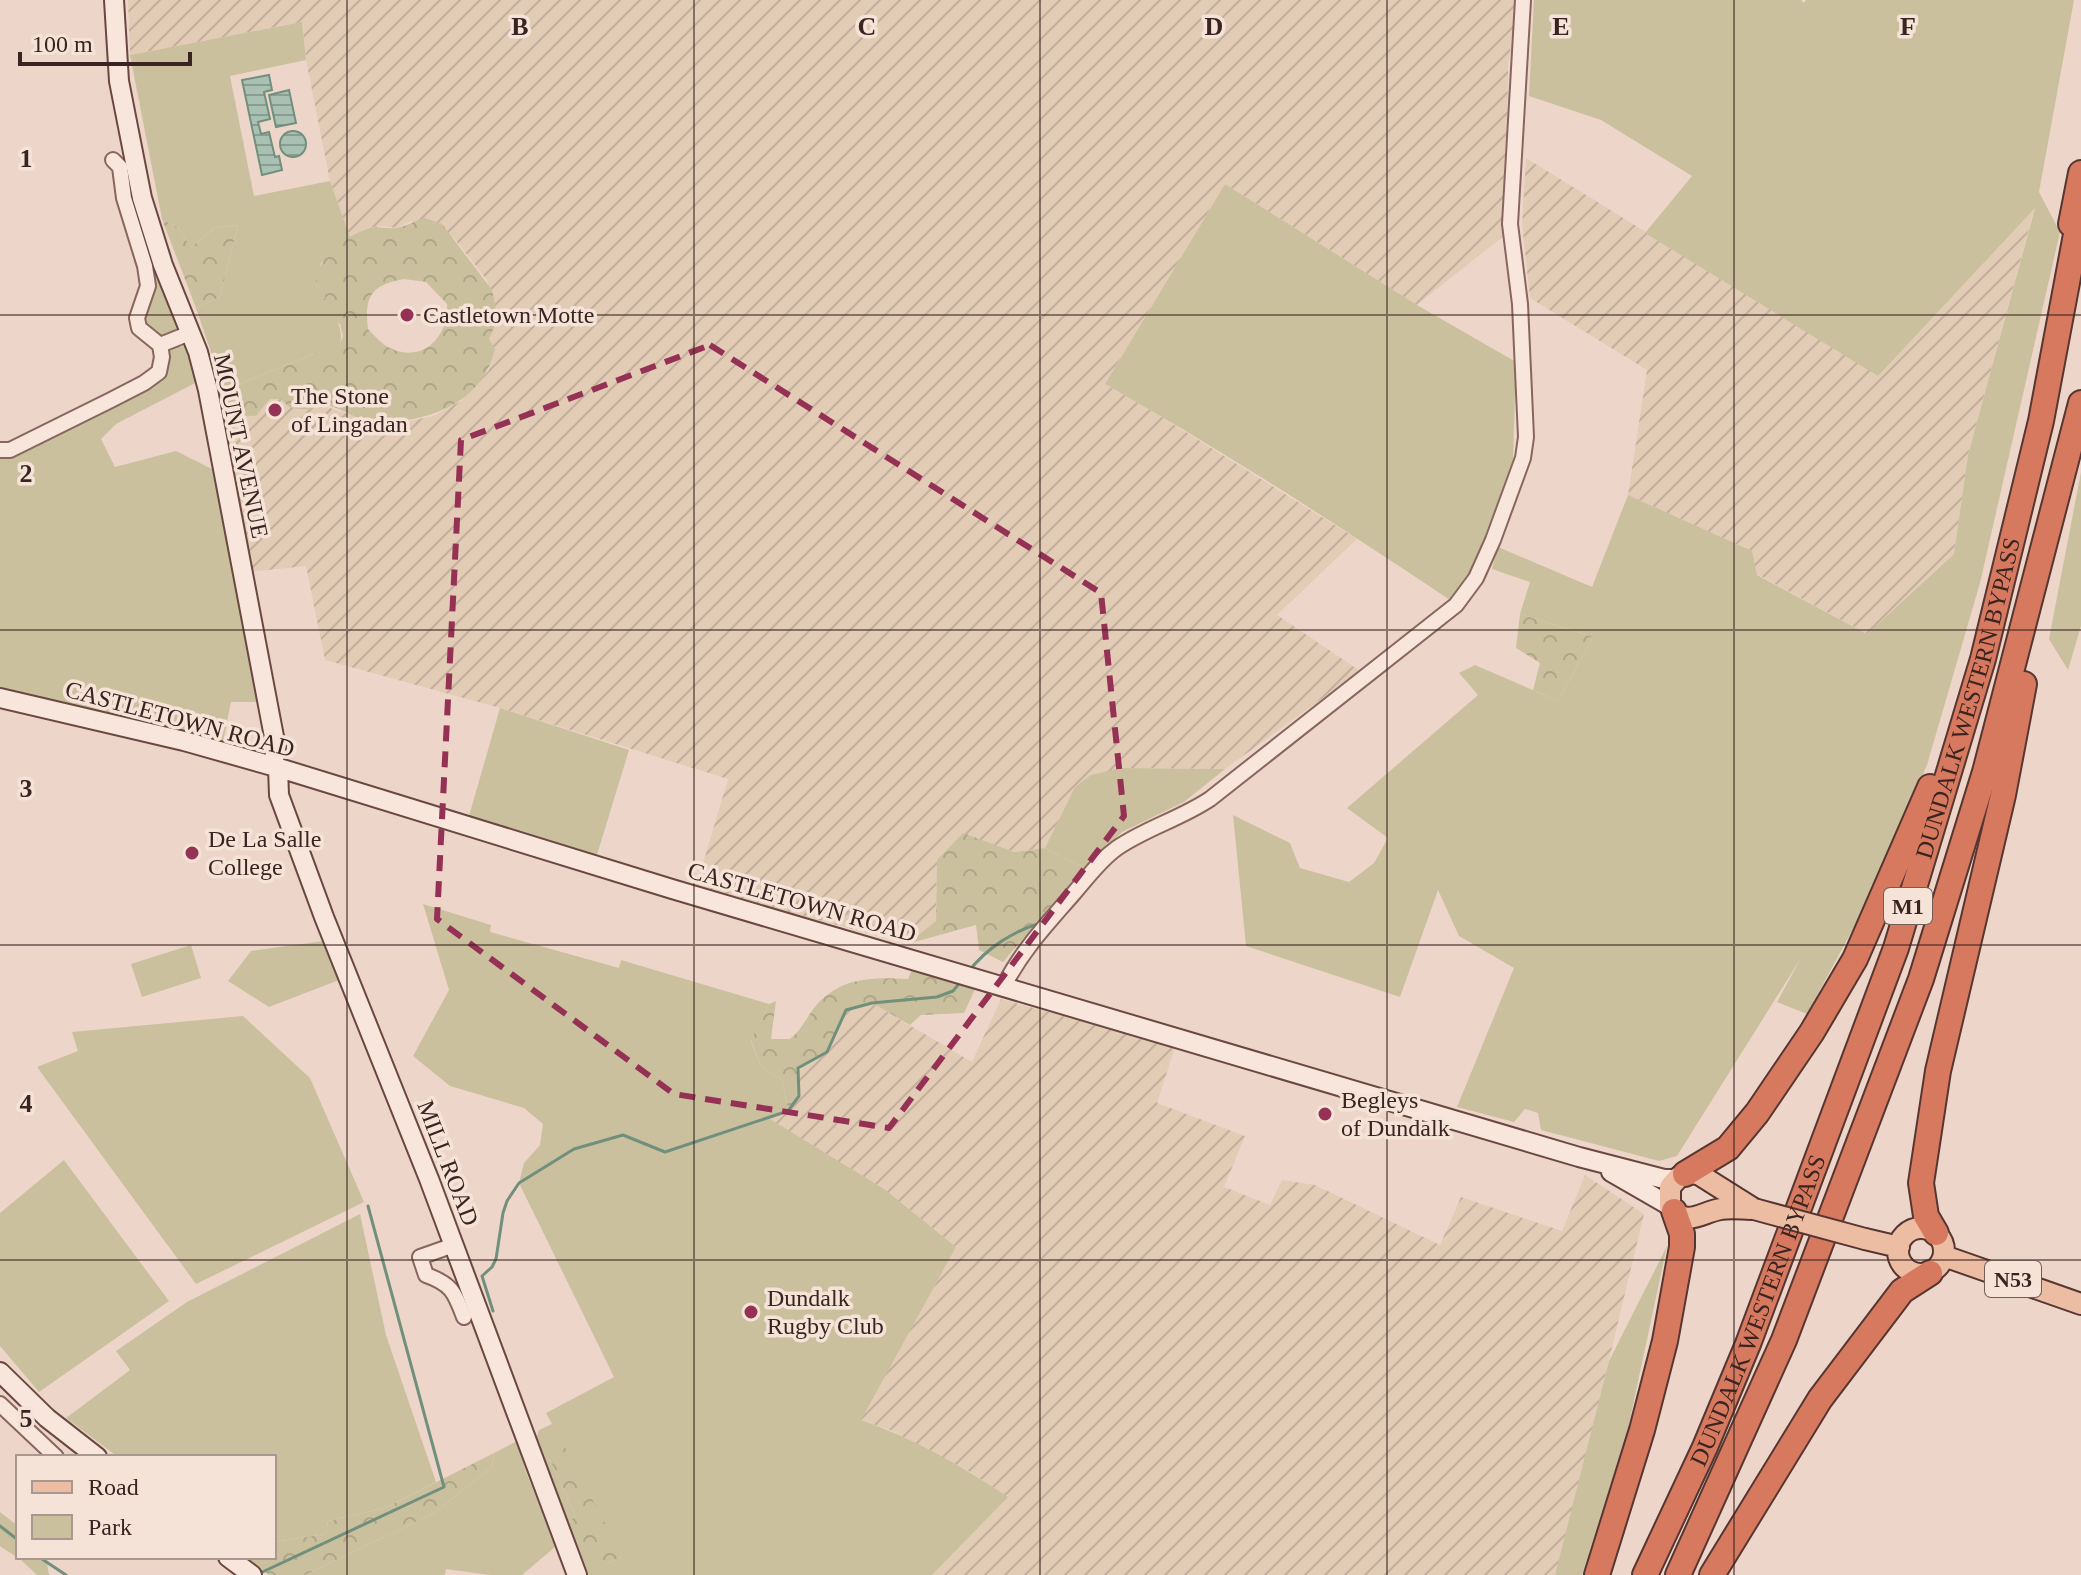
<svg xmlns="http://www.w3.org/2000/svg" width="2081" height="1575" viewBox="0 0 2081 1575" font-family="Georgia,serif">
	<defs>
		<pattern id="farmland-furrows" width="10" height="10" patternUnits="userSpaceOnUse" patternTransform="scale(2)"><rect width="10" height="10" fill="#e2ccb6"/><path d="M-1 1l2-2M0 10L10 0M9 11l2-2" fill="none" stroke="#c3af9c"/></pattern>
		<pattern id="forest-crowns" width="20" height="18" patternUnits="userSpaceOnUse" patternTransform="scale(2)"><rect width="20" height="18" fill="#cbc09d"/><path d="M2 6a3 3 0 1 1 6 0M12 15a3 3 0 1 1 6 0" fill="none" stroke="#afa587"/></pattern>
		<pattern id="water-rules" width="6" height="5" patternUnits="userSpaceOnUse" patternTransform="scale(2)"><rect width="6" height="5" fill="#a9c1b2"/><path d="M0 2.5h6" fill="none" stroke="#8b9d90"/></pattern>
	</defs>
	<rect width="100%" height="100%" fill="#edd6c9"/>
	<path fill="url(#farmland-furrows)" d="M128,0h1389l-9,67 -2,167 -89,71 -192,-121 -120,200 52,30 200,125 -80,76 83,56 -135,98 -105,-1 -45,20 -30,60 -31,4 -51,-18 -26,26 -1,61 -29,23 -211,-57 32,-108 -228,-71 -175,-48 -19,-94 -57,6 -26,-143 5,-14 9,2 33,-18h12l27,10 12,-4 45,15 44,1 23,-5 28,-15 28,-31v-31l9,-20 -11,-39 -34,-43 -42,-16 -14,7 -15,-2 -13,2 -19,9 -20,-56 -24,-121 -4,-38 -172,33z
		M1526,158l352,217 157,-169 -67,249 -14,99 -87,80 -110,-60 -6,-23 -123,-56 19,-125 -117,-72 -8,-74z
		M1001,999l174,48 -18,56 88,33 -21,51 46,18 12,-25 33,5 125,60 21,-48 101,34 23,-56 59,39 -64,267 -25,94h-623l75,-78 -35,-24 -82,-43 -30,-10 96,-173 -73,-58 -114,-70 19,-8 11,-15 -1,-28 29,-16 19,-42 26,-7 100,59z"/>
	<path fill="#cbc09d" d="M1534,0h267l3,3 2,-3h268l-35,192 21,40 -80,351 -53,182 -65,147 -55,102 -30,-12 24,-44 -124,198 -18,5 -118,-31 -3,-17 -13,-4 -11,13 -57,-15 57,-139 -55,-32 -21,-46 -38,107 -154,-51 -13,-131 57,28 10,25 49,14 25,-19 14,-25 -41,-30 131,-113 -19,-22 16,-8 83,36 35,-64 -73,-23 10,-32 -38,-13 6,-22 94,40 36,-92 124,56 5,24 110,59 87,-80 14,-99 67,-247 -157,168 -233,-143 47,-57 -91,-56 -72,-24z
		M302,22l4,38 -76,16 24,120 76,-15 20,56 -29,26 -5,21 9,7c0,23 23,30 14,57l-25,6 -90,36 -28,-82 24,-11 18,-72 -23,3 -24,19 -13,-19 -16,-9 -32,-164z
		M1225,184l192,121 99,57 -3,98 -41,111 -22,29c-112,-75 -227,-149 -345,-216z
		M154,261l26,69 -21,6 -13,-10 -1,-13 8,-19z
		M186,346l13,35 -83,43 -15,15 14,28 61,-16 38,19 44,232h-27l-4,20 -75,-17 -19,14 -133,-30v-233l147,-69 22,-39z
		M2081,472v154l-13,44 -19,-31z
		M500,708l129,42 -32,105 -128,-39z
		M1120,768l105,1 -41,33 -62,30 -38,36 -39,-20 30,-61 16,-12z
		M423,904l68,21 -1,7 129,36 2,-8 148,44 -18,37 10,26 21,13 6,31 -18,8 114,70 72,58 -95,173c52,18 101,46 147,77l-76,78h-349l-4,-10h26l17,-9 -73,-98 26,56 -9,17 -33,-85 6,-16 13,-6 -6,-11 68,-36 -95,-194 5,-20 16,-18 3,-21 -19,-16 -74,-22 -37,-30 36,-66z
		M324,941l15,39 -70,27 -41,-26 23,-30z
		M191,945l10,33 -59,19 -11,-33z
		M243,1016l67,62 54,124 -168,82 -159,-217 41,-16 -6,-19z
		M64,1160l105,141 -130,91 -39,-46v-133z
		M360,1214l26,121 50,147 -51,26 -57,13 -2,13 -52,8v-85h-156l-52,-39 64,-48 -14,-19 71,-49z
		M1667,1246l-40,187 -45,142h-27l54,-214z
		M517,1441l8,28 30,78 -33,28h-32l-44,-6 -1,6h-140l129,-62 58,-46 2,-14z
		M0,1512l18,14v31h28l3,18h-12l-16,-15 -21,-14z"/>
	<path fill="url(#forest-crowns)" fill-rule="evenodd" d="M425,218l17,6 50,66 6,29 -9,20 6,10c-13,57 -75,78 -128,71 -15,-2 -31,-16 -46,-15 -4,0 -8,3 -12,4 -6,1 -13,-1 -19,-1l-9,-9h-11l-14,17 -28,-1 -4,-25 90,-36 25,-7 4,-11 -3,-12 -16,-5 -6,-12 7,-9v-7l-9,-7c0,-27 30,-49 54,-56 9,-2 17,1 26,0 9,-1 20,-8 29,-10zM404,279l22,3 21,22c2,31 -22,59 -55,45 -10,-4 -17,-13 -24,-20 -4,-34 4,-44 36,-50z
		M162,219l16,9 13,19 24,-19 23,-3 -18,72 -24,11z
		M1520,614l73,23 -35,64 -25,-11 7,-27 -24,-15z
		M152,705l75,17 -4,20 -90,-23z
		M963,833l51,19 31,-4 39,20 -81,94 -24,-12 -3,-25 -69,19 29,-23 1,-61z
		M913,967l64,18 -13,28 -43,2 -11,10 -38,-22 -26,7 -19,42 -29,16 1,28 -11,15 -6,-31 -21,-13 -10,-27 18,-36 7,-3 -5,38h19c11,-9 16,-20 24,-31 25,-31 58,-31 94,-29z
		M560,1438l62,118 -17,9h-26l-13,-34 9,-17 -26,-56z
		M494,1453l-2,14 -58,46 -129,62h-36l-20,-16 25,-2v-15l52,-8 2,-13 57,-13z"/>
	<path fill="url(#water-rules)" stroke="#70907d" stroke-width="2" d="M269,75l3,15 -8,2 6,27 -12,3 3,12 8,-2 6,25 4,-1 3,14 -20,5 -20,-95z
		M289,90l7,33 -20,4 -7,-32z
		M280 144a13 13 0 1 1 26 0a13 13 0 1 1-26 0Z"/>
	<g fill="none" stroke-linecap="round" stroke-linejoin="round">
		<path stroke="#70907d" stroke-width="3" d="M969,971c18,-23 44,-40 72,-48
			M493,1311l-11,-35 10,-9 4,-8 7,-46 4,-12 12,-18 55,-34 49,-14 42,17 123,-41 11,-15 -1,-28 29,-16 19,-42 26,-7 65,-6 16,-6 9,-11
			M0,1526l18,14
			M39,1557l27,18
			M258,1574l186,-87 -76,-281"/>
		<defs>
			<path id="street" d="M160,345l30,-12
				M0,450h10l101,-50 33,-17 15,-11 3,-15 -2,-12 -21,-17 -2,-10 11,-32 -3,-20 -21,-68 -4,-31 -7,-7
				M1004,986c18,-36 44,-63 70,-93 14,-16 26,-33 43,-45 29,-20 63,-29 93,-49l246,-194 20,-27 17,-38 30,-82 3,-21 -6,-133 -10,-80 13,-224
				M454,1245l-34,12 6,18c26,9 29,18 38,42
				M0,1404l56,53"/>
			<path id="secondary" d="M114,0l5,81 23,117 21,67 35,87 10,38 63,331 5,26 -3,19
				M0,698l184,43 92,26 396,122 907,268 85,22h12
				M278,768l1,27 45,122 105,262 148,396
				M1611,1172l59,34
				M0,1372l47,46 50,39
				M228,1557l24,18"/>
			<path id="primary" d="M1693,1173l7,2 54,34c-11,0 -22,-2 -33,0 -20,3 -35,20 -51,-3v-19l9,-10z
				M1898 1251a23 23 0 1 1 46 0a23 23 0 1 1-46 0Z
				M1865,1239l34,8
				M1944,1256l137,48"/>
			<g id="highway">
				<path d="M2071,224l10,-51"/>
				<path d="M1685,1174l43,-26 29,-35 55,-81 43,-73 75,-172"/>
				<path d="M1936,1233l-10,-17 -5,-33 17,-112 65,-276 21,-111"/>
				<path d="M1597,1575l45,-145 23,-89 17,-94v-13l-8,-23"/>
				<path id="s1" d="M1645,1575l60,-128 43,-103 148,-396 87,-289 58,-238 40,-213"/>
				<path d="M1678,1575l106,-235 137,-361 64,-207 96,-369"/>
				<path d="M1712,1575l108,-176 82,-108 28,-18"/>
			</g>
		</defs>
		<use href="#street" stroke="#88665e" stroke-width="18"/>
		<use href="#secondary" stroke="#6a4841" stroke-width="22"/>
		<use href="#primary" stroke="#573632" stroke-width="24"/>
		<use href="#highway" stroke="#573632" stroke-width="28"/>
		<use href="#street" stroke="#f8e6dc" stroke-width="14"/>
		<use href="#secondary" stroke="#f8e6dc" stroke-width="18"/>
		<use href="#primary" stroke="#edbda3" stroke-width="20"/>
		<use href="#highway" stroke="#d7795f" stroke-width="24"/>
		<defs>
			<path id="primary-bridge" d="M1754,1209l111,30"/>
		</defs>
		<use href="#primary-bridge" stroke="#573632" stroke-width="24" stroke-linecap="butt"/>
		<use href="#primary-bridge" stroke="#edbda3" stroke-width="20"/>
	</g>
	<path fill="none" stroke="#953154" stroke-width="6" stroke-dasharray="16 10" stroke-linejoin="round" d="M710,345l391,248 23,223 -235,312 -215,-34 -237,-175 24,-479z"/>
	<path fill="none" stroke="#3a2421" stroke-width="2" stroke-opacity="0.55" d="M347,0v1575M694,0v1575M1040,0v1575M1387,0v1575M1734,0v1575M0,315h2081M0,630h2081M0,945h2081M0,1260h2081"/>
	<g fill="#953154" stroke="#f5e3d8" stroke-width="3">
		<circle cx="407" cy="315" r="8"/>
		<circle cx="275" cy="410" r="8"/>
		<circle cx="192" cy="853" r="8"/>
		<circle cx="1325" cy="1114" r="8"/>
		<circle cx="751" cy="1312" r="8"/>
	</g>
	<g text-anchor="middle" dominant-baseline="central" stroke-width="7" stroke-linejoin="round" paint-order="stroke">
		<g fill="#f5e3d8" stroke="#725d58" stroke-width="2">
			<rect x="1884" y="888" width="48" height="36" rx="6"/>
			<rect x="1985" y="1261" width="56" height="36" rx="6"/>
		</g>
		<g font-size="22" font-weight="bold" fill="#3a2421">
			<text x="1908" y="906">M1</text>
			<text x="2013" y="1279">N53</text>
		</g>
		<g font-size="24" fill="#3a2421" stroke="#f5e3d8" text-anchor="start">
			<text x="423" y="315">Castletown Motte</text>
			<text x="291" y="396">The Stone<tspan x="291" dy="28">of Lingadan</tspan></text>
			<text x="208" y="839">De La Salle<tspan x="208" dy="28">College</tspan></text>
			<text x="1341" y="1100">Begleys<tspan x="1341" dy="28">of Dundalk</tspan></text>
			<text x="767" y="1298">Dundalk<tspan x="767" dy="28">Rugby Club</tspan></text>
		</g>
		<g font-size="24" fill="#3a2421" stroke="#f5e3d8">
			<text transform="translate(241 446) rotate(78)">MOUNT AVENUE</text>
			<text stroke="none"><textPath href="#s1" startOffset="936">DUNDALK WESTERN BYPASS</textPath></text>
			<text transform="translate(180 719) rotate(15)">CASTLETOWN ROAD</text>
			<text transform="translate(802 902) rotate(16)">CASTLETOWN ROAD</text>
			<text transform="translate(448 1163) rotate(69)">MILL ROAD</text>
			<text stroke="none"><textPath href="#s1" startOffset="288">DUNDALK WESTERN BYPASS</textPath></text>
		</g>
	</g>
	<g font-size="26" text-anchor="middle" font-weight="bold" fill="#3a2421" stroke="#f5e3d8" stroke-width="7" stroke-linejoin="round" paint-order="stroke">
		<text x="520" y="35">B</text>
		<text x="867" y="35">C</text>
		<text x="1214" y="35">D</text>
		<text x="1561" y="35">E</text>
		<text x="1908" y="35">F</text>
		<text x="26" y="167">1</text>
		<text x="26" y="482">2</text>
		<text x="26" y="797">3</text>
		<text x="26" y="1112">4</text>
		<text x="26" y="1427">5</text>
	</g>
	<rect x="16" y="1455" width="260" height="104" fill="#f5e3d8" stroke="#aa978f" stroke-width="2"/>
	<rect x="32" y="1481" width="40" height="12" fill="#edbda3" stroke="#aa978f" stroke-width="2"/>
	<text x="88" y="1495" font-size="24" fill="#3a2421">Road</text>
	<rect x="32" y="1515" width="40" height="24" fill="#cbc09d" stroke="#aa978f" stroke-width="2"/>
	<text x="88" y="1535" font-size="24" fill="#3a2421">Park</text>
	<path d="M20 52v12h170v-12" fill="none" stroke="#3a2421" stroke-width="4"/>
	<text x="32" y="52" font-size="24" fill="#3a2421" stroke="#f5e3d8" stroke-width="6" paint-order="stroke">100 m</text>
</svg>
